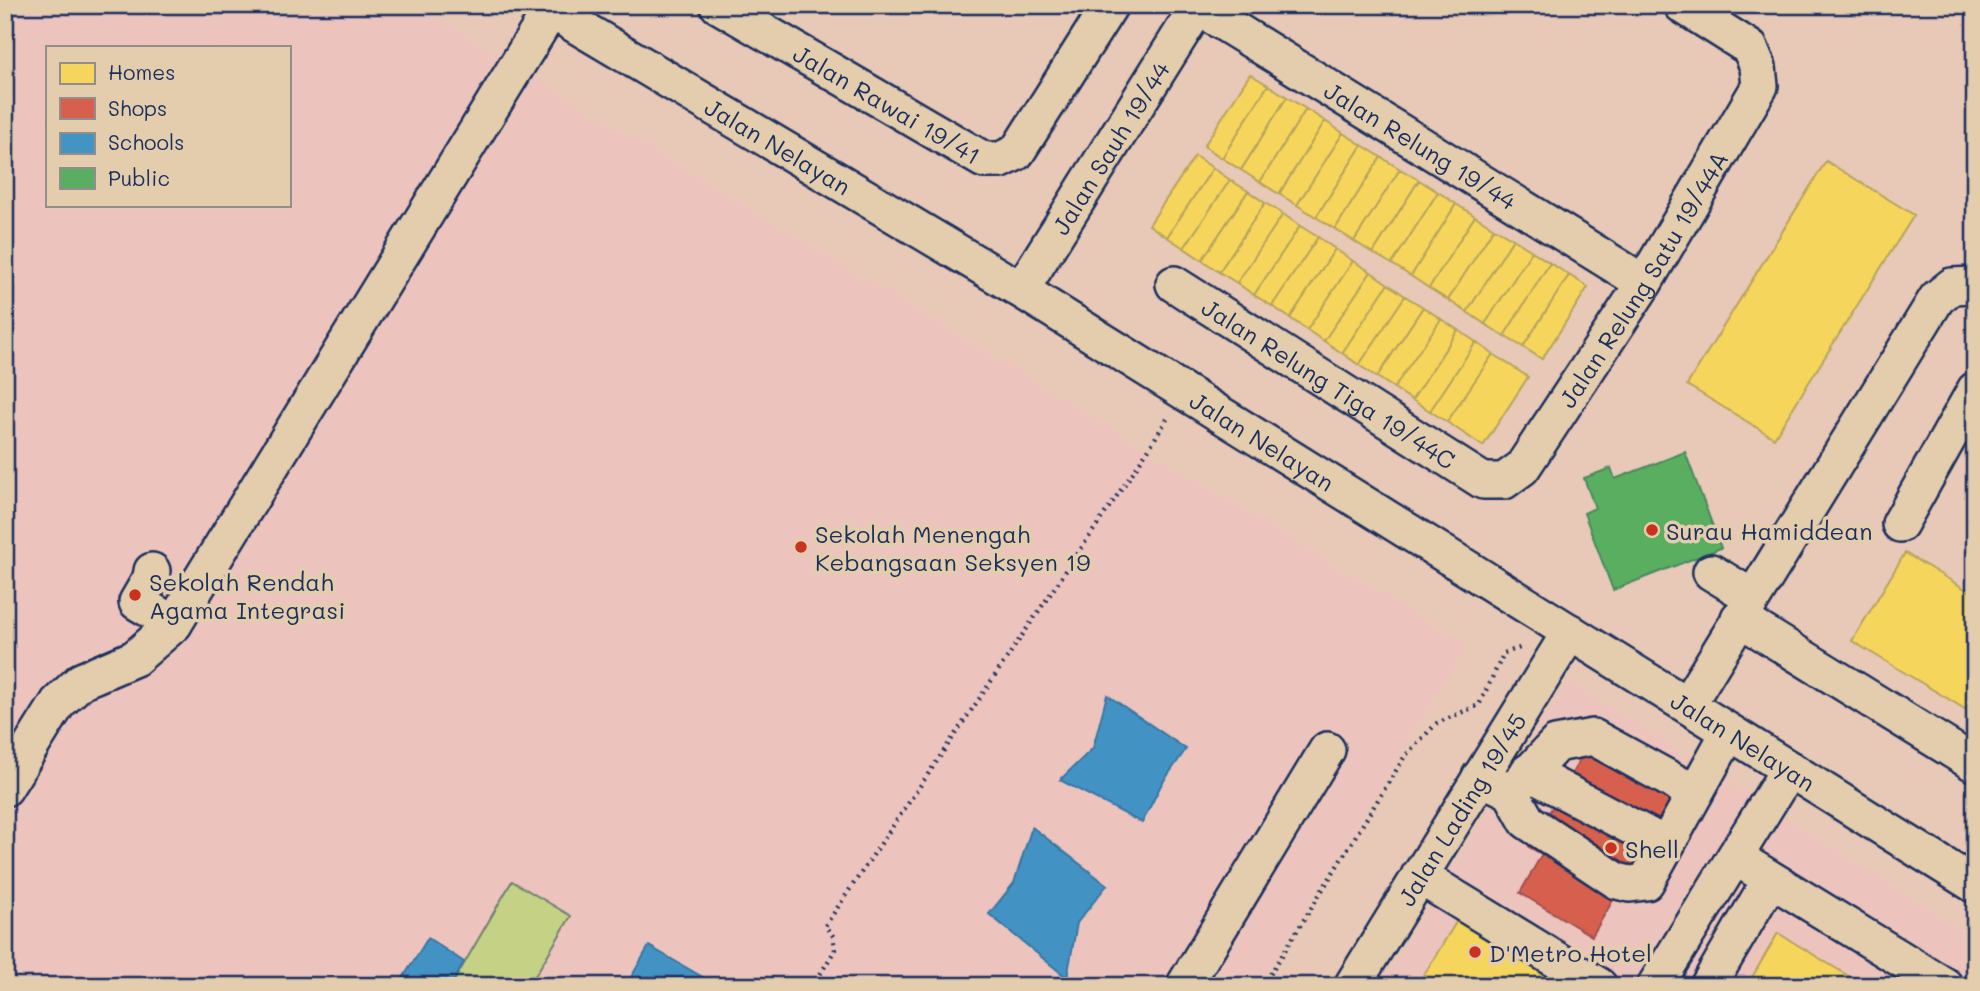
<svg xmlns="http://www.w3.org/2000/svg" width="1980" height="991" viewBox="0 0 1980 991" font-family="Mali,sans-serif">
	<rect width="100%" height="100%" fill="#e8c8b6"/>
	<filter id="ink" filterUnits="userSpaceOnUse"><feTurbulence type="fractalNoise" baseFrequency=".0143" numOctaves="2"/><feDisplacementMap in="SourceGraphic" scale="14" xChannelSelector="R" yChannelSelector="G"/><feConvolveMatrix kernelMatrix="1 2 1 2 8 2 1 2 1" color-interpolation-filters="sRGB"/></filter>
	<g filter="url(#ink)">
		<path fill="#ecc4bd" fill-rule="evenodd" d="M5,5h411l1052,640 -210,341h-1253zM47,47h242v158h-242z
			M1569,681l406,256v49h-595z"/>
		<path fill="#c5d185" stroke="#708072" stroke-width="2" d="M512,881l59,35 -42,70h-66l-9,-5z"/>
		<path fill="#f6d55c" stroke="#b4a35d" stroke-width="2" d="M1250,74l18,11 -46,73 -18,-12z
			M1268,85l19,12 -46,73 -19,-12z
			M1287,97l19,12 -46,73 -19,-12z
			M1306,109l19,12 -46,73 -19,-12z
			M1325,121l18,12 -46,72 -18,-11z
			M1343,133l19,12 -46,72 -19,-12z
			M1362,145l19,12 -46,72 -19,-12z
			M1195,156l18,12 -46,69 -18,-12z
			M1381,157l19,12 -46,72 -19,-12z
			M1826,161l88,54 -140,223 -87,-53z
			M1213,168l17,12 -46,68 -17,-11z
			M1400,169l19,11 -46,73 -19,-12z
			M1230,180l18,11 -46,69 -18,-12z
			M1419,180l19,12 -46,72 -19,-11z
			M1248,191l17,12 -46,69 -17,-12z
			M1438,192l18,12 -45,72 -19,-12z
			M1265,203l18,11 -46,69 -18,-11z
			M1456,204l19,12 -46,72 -18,-12z
			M1283,214l17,12 -46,69 -17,-12z
			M1475,216l19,12 -46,72 -19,-12z
			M1300,226l18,11 -46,69 -18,-11z
			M1494,228l19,11 -46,73 -19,-12z
			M1318,237l17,12 -45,69 -18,-12z
			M1513,239l19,12 -47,73 -18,-12z
			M1335,249l18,12 -46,69 -17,-12z
			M1532,251l18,12 -46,73 -19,-12z
			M1353,261l18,11 -47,69 -17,-11z
			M1550,263l19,12 -46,72 -19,-11z
			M1371,272l17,12 -46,69 -18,-12z
			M1569,275l19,12 -46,72 -19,-12z
			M1388,284l17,12 -46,69 -17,-12z
			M1405,296l18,11 -46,70 -18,-12z
			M1423,307l18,12 -47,69 -17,-11z
			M1441,319l17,11 -46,70 -18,-12z
			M1458,330l18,12 -46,69 -18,-11z
			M1476,342l17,12 -46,68 -17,-11z
			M1493,354l35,23 -45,69 -36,-24z
			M1905,553l70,42v120l-123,-74z
			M1458,919l109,67h-150z
			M1778,933l87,53h-118z"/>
		<path fill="#d6604d" stroke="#9e5152" stroke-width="2" d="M1586,749l86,50 -80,137 -72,-43 22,-39 -13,-7z"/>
		<path fill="#4393c3" stroke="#3775a5" stroke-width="2" d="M1107,695l79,54 -25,36 -19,38 -82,-43 33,-32z
			M1032,827l75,58 -30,38 -10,55 -78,-64 25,-31z
			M428,938l36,24 -10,19 9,5h-65z
			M649,946l55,32 -4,8h-74z"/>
		<path fill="#5aae61" stroke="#478860" stroke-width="2" d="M1685,452l36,96 -108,42 -29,-77 11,-5 -11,-30 27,-10 4,11z"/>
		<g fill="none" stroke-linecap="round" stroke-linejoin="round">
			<defs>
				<g id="minor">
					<path id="s1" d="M542,5l479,285 954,595"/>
					<path id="s2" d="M718,5l266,155h17l16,-8 93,-147"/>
					<path id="s3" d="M1198,7l446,276"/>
					<path id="s4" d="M1174,284l309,197h21l18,-13 122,-185 116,-197 -2,-19 -8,-19 -68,-43"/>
					<path id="s5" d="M1021,290l178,-285"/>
					<path d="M1900,524l75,-134"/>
					<path d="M152,571l-1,7 -14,24 37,22"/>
					<path d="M1711,572l41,25"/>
					<path d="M1739,618l236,146"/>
					<path d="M1687,705l250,-407 15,-12 20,-1 3,1"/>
					<path d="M1528,772l138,73"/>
					<path d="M1480,777l31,15 16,29 90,60 13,3 16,-2 83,-150"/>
					<path d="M5,788l53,-85 23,-22 54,-23 39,-34 380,-619"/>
					<path d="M1511,792l45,-48 37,-7 102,56"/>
					<path d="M1735,857l210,129"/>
					<path d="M1419,876l180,110"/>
					<path d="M1184,986l143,-236"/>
					<path id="s6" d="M1352,986l218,-354"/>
					<path d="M1655,986l134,-217"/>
					<path d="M1708,986l62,-106"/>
				</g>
			</defs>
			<use href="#minor" stroke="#1b2f5e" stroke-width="40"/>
			<path stroke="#1b2f5e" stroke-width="4.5" stroke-dasharray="2 5" stroke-linecap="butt" d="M813,986l22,-36 -2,-14 -8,-10 323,-476 19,-31
				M1263,986l142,-230 32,-33 42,-18 25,-52 16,-5"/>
			<use href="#minor" stroke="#e3cdac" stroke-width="35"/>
		</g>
	</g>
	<g fill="#c8321e" stroke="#e3cdac" stroke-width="2.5">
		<circle cx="1652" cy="530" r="7"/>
		<circle cx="801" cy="547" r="7"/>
		<circle cx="135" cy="595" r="7"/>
		<circle cx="1611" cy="848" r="7"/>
		<circle cx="1475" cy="952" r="7"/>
	</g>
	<g text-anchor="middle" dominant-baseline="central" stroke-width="7" stroke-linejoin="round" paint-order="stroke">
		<g font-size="24" fill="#1b2f5e" stroke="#e3cdac">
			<text stroke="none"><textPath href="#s2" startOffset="196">Jalan Rawai 19/41</textPath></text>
			<text stroke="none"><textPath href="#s1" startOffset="275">Jalan Nelayan</textPath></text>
			<text stroke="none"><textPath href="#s3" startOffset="262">Jalan Relung 19/44</textPath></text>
			<text stroke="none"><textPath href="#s5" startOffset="168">Jalan Sauh 19/44</textPath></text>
			<text stroke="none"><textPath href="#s4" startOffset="634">Jalan Relung Satu 19/44A</textPath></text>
			<text stroke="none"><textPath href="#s4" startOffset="184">Jalan Relung Tiga 19/44C</textPath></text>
			<text stroke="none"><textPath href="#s1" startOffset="842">Jalan Nelayan</textPath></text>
			<text stroke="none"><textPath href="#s1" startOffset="1409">Jalan Nelayan</textPath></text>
			<text stroke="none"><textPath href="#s6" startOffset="208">Jalan Lading 19/45</textPath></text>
		</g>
		<g font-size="24" fill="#1b2f5e" stroke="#e3cdac" text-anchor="start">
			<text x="1666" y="530">Surau Hamiddean</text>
			<text x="815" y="533">Sekolah Menengah<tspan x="815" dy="28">Kebangsaan Seksyen 19</tspan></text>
			<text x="149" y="581">Sekolah Rendah<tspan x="149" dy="28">Agama Integrasi</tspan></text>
			<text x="1625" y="848">Shell</text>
			<text x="1489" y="952">D'Metro Hotel</text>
		</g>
	</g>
	<rect width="1980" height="991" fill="none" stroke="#e3cdac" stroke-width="28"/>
	<rect x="14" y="14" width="1952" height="963" fill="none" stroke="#1b2f5e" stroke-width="2.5" filter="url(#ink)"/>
	<rect x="46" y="46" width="245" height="161" fill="#e3cdac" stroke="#938e8d" stroke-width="2"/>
	<rect x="60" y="63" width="35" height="21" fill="#f6d55c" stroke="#938e8d" stroke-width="2"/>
	<text x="108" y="80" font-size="21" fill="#1b2f5e">Homes</text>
	<rect x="60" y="98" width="35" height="21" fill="#d6604d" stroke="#938e8d" stroke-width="2"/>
	<text x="108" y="116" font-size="21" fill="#1b2f5e">Shops</text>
	<rect x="60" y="133" width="35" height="21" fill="#4393c3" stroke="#938e8d" stroke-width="2"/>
	<text x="108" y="150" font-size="21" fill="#1b2f5e">Schools</text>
	<rect x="60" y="168" width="35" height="21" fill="#5aae61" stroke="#938e8d" stroke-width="2"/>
	<text x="108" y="186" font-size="21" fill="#1b2f5e">Public</text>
</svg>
